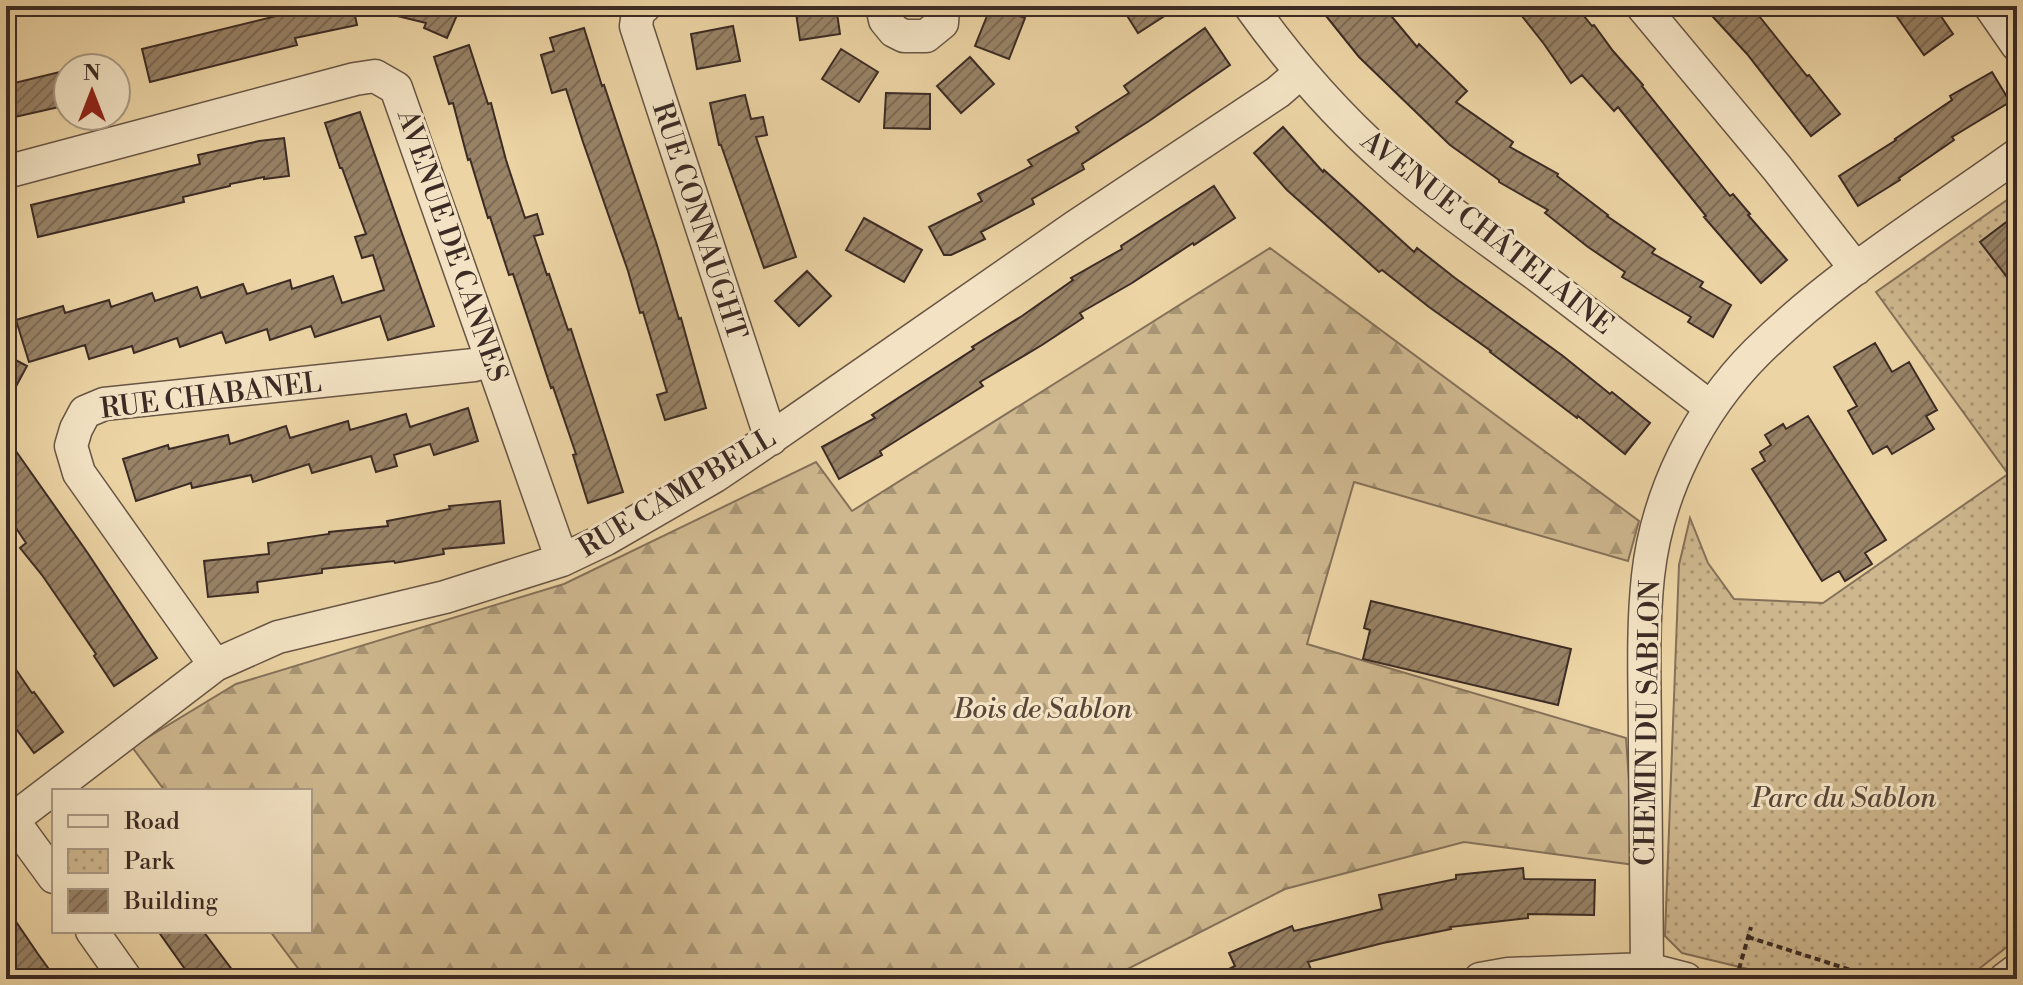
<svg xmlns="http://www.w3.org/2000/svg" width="2023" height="985" viewBox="0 0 2023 985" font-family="'Libre Bodoni',serif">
	<defs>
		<pattern id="forest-firs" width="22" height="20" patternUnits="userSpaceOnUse" patternTransform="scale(2)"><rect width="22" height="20" fill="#ceb78e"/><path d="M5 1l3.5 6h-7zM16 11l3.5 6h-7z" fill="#a89574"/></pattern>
		<pattern id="park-dots" width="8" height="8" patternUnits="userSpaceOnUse" patternTransform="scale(2)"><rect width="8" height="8" fill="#ceb78e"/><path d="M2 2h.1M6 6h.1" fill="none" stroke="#a89574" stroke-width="1.8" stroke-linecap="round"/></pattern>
		<pattern id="building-hatch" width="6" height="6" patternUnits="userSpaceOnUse" patternTransform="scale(2)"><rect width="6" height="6" fill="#988367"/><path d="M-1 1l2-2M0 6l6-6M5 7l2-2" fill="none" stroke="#7d6b55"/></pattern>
	</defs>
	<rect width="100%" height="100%" fill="#ecd4a4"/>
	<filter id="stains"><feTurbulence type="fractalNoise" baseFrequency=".0025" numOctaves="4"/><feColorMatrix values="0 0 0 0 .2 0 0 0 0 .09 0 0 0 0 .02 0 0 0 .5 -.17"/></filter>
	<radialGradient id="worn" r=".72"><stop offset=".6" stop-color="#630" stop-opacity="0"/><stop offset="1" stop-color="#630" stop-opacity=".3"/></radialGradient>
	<path fill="url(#forest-firs)" stroke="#85715a" stroke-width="2" d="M1270,248l369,273 -11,40 -274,-79 -47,162 319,94 9,127 -171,-23 -179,47 -177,90h-802l-36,-48h40v-140h-145l-33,-44 104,-63 328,-100 252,-122 36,49z"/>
	<path fill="url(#park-dots)" stroke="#85715a" stroke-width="2" d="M2017,193v746l-51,40h-189l-25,-9 -70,-17 -17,-17 14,-371 11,-47 18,45 26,36 89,4 185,-129 -132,-182z"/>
	<path fill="url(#building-hatch)" stroke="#3c2b25" stroke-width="2" d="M317,6h36l4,19 -62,13 2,7 -147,37 -8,-33z
		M385,6h76l-14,32 -23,-10 2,-5 -41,-10z
		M795,6h41l4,28 -40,6z
		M991,6l34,12 -16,41 -34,-13z
		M1121,6h59l-42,27z
		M1318,6h65l34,41 2,-3 48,47 -11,11 57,40 -3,5 48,27 -1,2 51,39 -1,1 48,33 -3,4 51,29 -3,5 31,18 -18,32 -25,-15 3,-5 -69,-40 3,-5 -37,-25 -43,-34 3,-3 -49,-28v-2l-49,-35 -91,-88z
		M1514,6h62l16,20 2,-1 19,26 30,34 -1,1 88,110 3,-2 17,20 -2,1 39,45 -26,23 -57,-66 2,-1 -88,-109 -4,4 -32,-36 -11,8 -27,-39z
		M1703,6h48l56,70 2,-1 31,39 -29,22 -64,-82z
		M1906,6h28l19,28 -29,21 -29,-41z
		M733,26l7,35 -43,8 -6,-35z
		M584,28l18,58 2,-1 52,157 23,77 2,-1 25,90 -41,12 -8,-25 10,-3 -24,-80 -3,1 -12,-42 -45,-129 -17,-53 -14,4 -11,-38 13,-4 -4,-13z
		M1205,28l25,37 -81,56 -67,43 2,5 -52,30 2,5 -53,28 4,7 -34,16h-7l-15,-28 53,-26 -4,-7 54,-28 -4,-6 51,-28 -3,-5 53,-34 -5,-7z
		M469,45l19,59 3,-1 15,57 19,58 12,-4 6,20 -9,2 13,39 2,-1 19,56 3,-1 52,163 -35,11 -15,-48 3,-1 -23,-67 -2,1 -38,-114 -4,1 -19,-58 -2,1 -18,-59 -2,1 -15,-57 -4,1 -15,-47z
		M841,49l37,23 -19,30 -37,-23z
		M970,57l24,27 -33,29 -24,-27z
		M68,70v35l-62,14v-34z
		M1992,72l18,30 -58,35 2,3 -55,38 1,2 -42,26 -19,-30 57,-36 -1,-1 57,-39 -2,-4z
		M886,93l44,1v35l-46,-1z
		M745,95l6,24 12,-2 4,18 -11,2 40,120 -32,11 -43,-123h-2l-9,-42z
		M360,112l74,214 -46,14 -8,-24 -65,21 -4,-11 -41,14 -3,-11 -41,14 -4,-11 -42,15 -3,-9 -43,15 -2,-7 -43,13 -4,-14 -56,17 -13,-42 47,-14 2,7 44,-13 2,7 41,-14 3,8 42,-14 4,11 42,-14 4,10 43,-14 2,9 41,-13 9,27 42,-13 -11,-35 -11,3 -7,-21 11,-3 -24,-66h-2l-15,-45z
		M1283,127l40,45 1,-2 90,82 3,-4 38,30 108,78 47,38 2,-2 38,31 -25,31 -47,-38 -1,2 -87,-66 1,-1 -62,-44 -47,-37 -3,2 -92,-82 -33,-37z
		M284,138l5,38 -25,3v-2l-34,7v2l-47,11 1,5 -146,35 -7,-32 169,-41 -2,-9 61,-14z
		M1214,186l21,32 -41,27 -1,-2 -61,40 -52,30 3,5 -41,27 -62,37 3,4 -103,65 2,4 -43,24 -17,-32 53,-29 -3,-3 102,-66 -2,-2 50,-31 51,-36 -2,-2 51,-29 -1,-3z
		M2017,214v55l-10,8 -27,-35z
		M864,218l58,32 -18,32 -58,-32z
		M807,271l24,25 -32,30 -24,-25z
		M1875,343l17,29 17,-10 28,48 -11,6 8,13 -42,25 -5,-8 -14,8 -25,-43 9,-5 -23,-39z
		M6,355l21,11 -21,39z
		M468,408l10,33 -44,14 -4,-11 -36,11 3,11 -21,6 -5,-16 -59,17 -3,-9 -56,18 -2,-7 -59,13 -1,-5 -55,18 -13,-42 45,-14 1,4 59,-14 2,9 56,-18 4,12 58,-17 2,9 56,-16 4,13z
		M1808,416l78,124 -21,13 7,11 -27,17 -6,-10 -17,10 -70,-112 13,-8 -5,-9 11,-7 -6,-10 18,-11 3,5z
		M6,437l81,115 70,106 -43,28 -20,-30 2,-2 -54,-79 -22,-27 6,-5 -20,-30z
		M500,501l4,42 -61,6 1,5 -49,9 -1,-2 -72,8v4l-65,9 1,10 -50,5 -4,-36 65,-7 -1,-11 61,-9v-2l59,-6 -1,-5 63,-12 -1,-3z
		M1371,601l200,48 -13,56 -195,-46 7,-29 -6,-2z
		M6,655l26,38 2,-1 29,40 -29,21 -28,-38z
		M1523,868l1,11 71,1 -1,35 -66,-1v4l-78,9 1,2 -68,14 -75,19 4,10 -16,7h-87l26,-13 -6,-13 63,-27 2,5 88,-22 -3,-14 77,-16v-4z
		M6,907l32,47 18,25h-50z
		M158,931h45l36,48h-47z"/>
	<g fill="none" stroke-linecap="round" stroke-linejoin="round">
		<defs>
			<path id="minor" d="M645,6l-7,6 -2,14 135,413
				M882,6l3,14 9,11 10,5h22l16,-13 1,-17
				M1250,6c40,56 85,108 137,154 48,43 102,80 154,118 57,43 113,86 169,129
				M1642,6l135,162 79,101
				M1990,6l27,39
				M6,172l349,-93 20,-3 21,12 166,472
				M215,665l-136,-192 -8,-27 5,-17 9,-17 19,-8 370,-39 16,-6
				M6,811l48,66
				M12,820l203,-155 63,-28 167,-40 117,-37 44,-21 109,-63 40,-27 320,-222 203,-135 23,-20
				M92,931l34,48
				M1647,969c-1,-74 -1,-149 -2,-224 0,-56 -3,-113 3,-169 9,-83 50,-165 109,-224 77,-76 172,-134 260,-197
				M1480,979l28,-5 139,-5 39,10
				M2005,979l12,-9"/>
		</defs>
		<use href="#minor" stroke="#685545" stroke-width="35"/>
		<path stroke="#3c2b25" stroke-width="4" stroke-dasharray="6 4" stroke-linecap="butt" d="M1748,937l131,42
			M1739,969l12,-42
			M1895,979l2,-4"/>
		<use href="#minor" stroke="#f3e3c4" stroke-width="32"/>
	</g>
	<g text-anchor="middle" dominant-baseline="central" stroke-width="6" stroke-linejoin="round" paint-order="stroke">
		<g font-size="28" fill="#3c2b25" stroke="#f3e3c4">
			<text transform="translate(699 221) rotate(72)">RUE CONNAUGHT</text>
			<text transform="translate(1487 233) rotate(38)">AVENUE CHÂTELAINE</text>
			<text transform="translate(452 246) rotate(71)">AVENUE DE CANNES</text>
			<text transform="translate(211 396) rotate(-7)">RUE CHABANEL</text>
			<text transform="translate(677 493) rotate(-31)">RUE CAMPBELL</text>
			<text transform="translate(1648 723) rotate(-89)">CHEMIN DU SABLON</text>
		</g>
		<g font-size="28" font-style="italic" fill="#59473a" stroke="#f3e3c4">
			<text x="1043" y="709">Bois de Sablon</text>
			<text x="1844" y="798">Parc du Sablon</text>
		</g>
	</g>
	<rect width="2023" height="985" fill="none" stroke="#ecd4a4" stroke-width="32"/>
	<rect x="8" y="8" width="2007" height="969" fill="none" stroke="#3c2b25" stroke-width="4"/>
	<rect x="16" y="16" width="1991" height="953" fill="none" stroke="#3c2b25" stroke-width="2"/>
	<rect x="52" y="789" width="260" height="144" fill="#f3e3c4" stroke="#aa9984" stroke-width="2"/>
	<rect x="68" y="815" width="40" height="12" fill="#f3e3c4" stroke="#aa9984" stroke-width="2"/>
	<text x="124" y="829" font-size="24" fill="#3c2b25">Road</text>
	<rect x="68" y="849" width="40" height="24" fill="url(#park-dots)" stroke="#aa9984" stroke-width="2"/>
	<text x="124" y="869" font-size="24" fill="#3c2b25">Park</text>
	<rect x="68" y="889" width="40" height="24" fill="url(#building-hatch)" stroke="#aa9984" stroke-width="2"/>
	<text x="124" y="909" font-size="24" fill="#3c2b25">Building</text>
	<g transform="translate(92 92)"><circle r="38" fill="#f3e3c4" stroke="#aa9984" stroke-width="2"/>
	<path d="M0-6L14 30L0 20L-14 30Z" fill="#8f2418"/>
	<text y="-12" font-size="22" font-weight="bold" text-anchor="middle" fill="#3c2b25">N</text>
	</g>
	<rect width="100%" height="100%" filter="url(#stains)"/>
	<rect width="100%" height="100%" fill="url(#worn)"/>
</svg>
